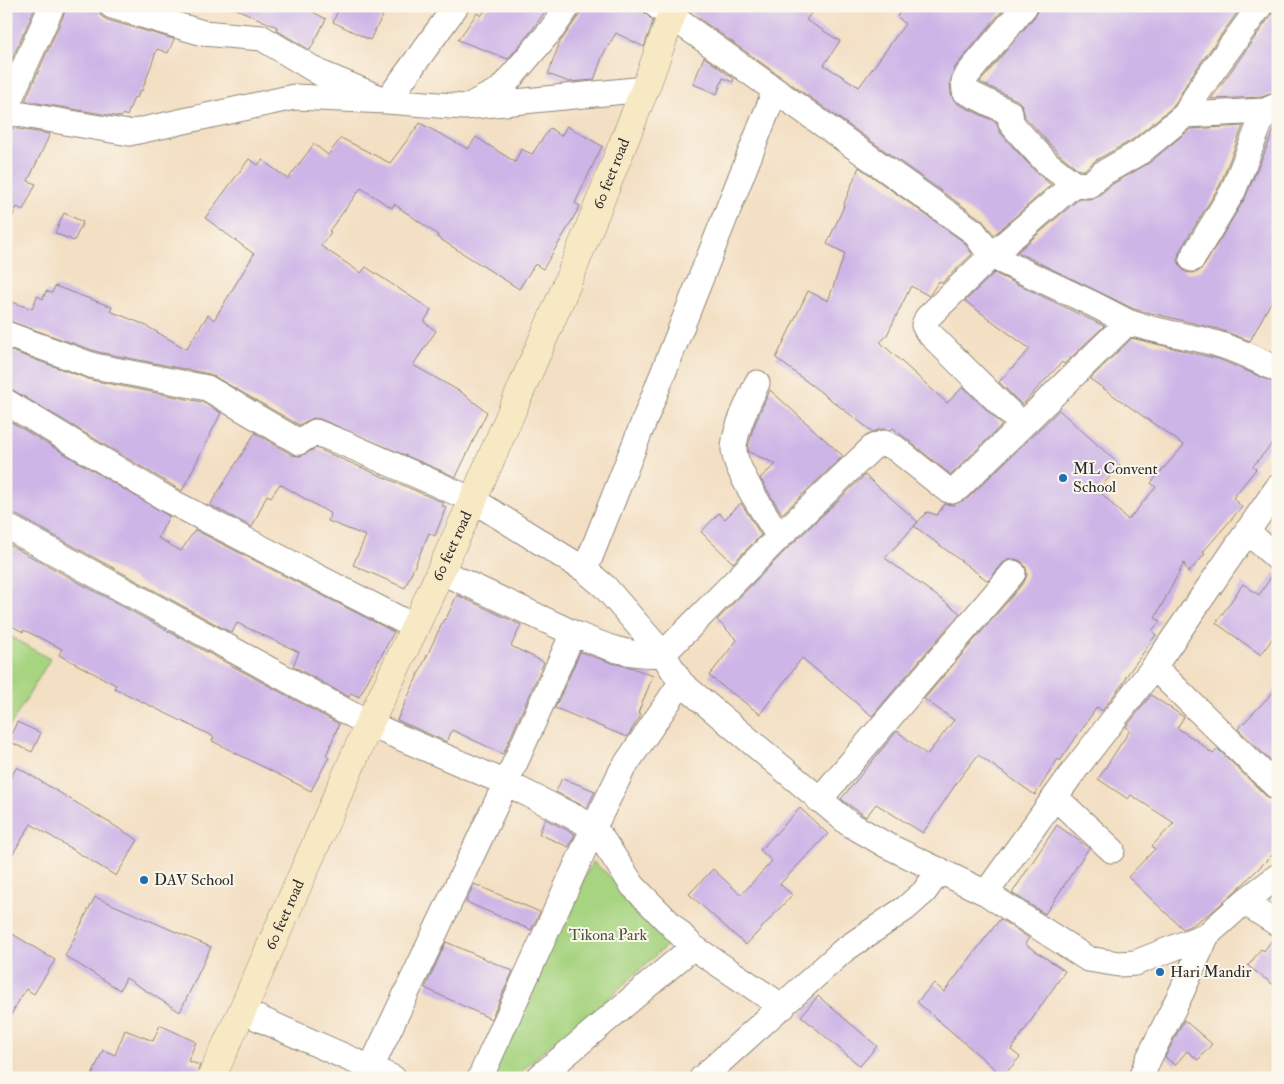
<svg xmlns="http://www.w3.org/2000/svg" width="1284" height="1084" viewBox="0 0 1284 1084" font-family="'IM FELL Double Pica',serif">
	<rect width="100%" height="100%" fill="#fbf7ec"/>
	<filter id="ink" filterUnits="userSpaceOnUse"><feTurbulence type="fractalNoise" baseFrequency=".02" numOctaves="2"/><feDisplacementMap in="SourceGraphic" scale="10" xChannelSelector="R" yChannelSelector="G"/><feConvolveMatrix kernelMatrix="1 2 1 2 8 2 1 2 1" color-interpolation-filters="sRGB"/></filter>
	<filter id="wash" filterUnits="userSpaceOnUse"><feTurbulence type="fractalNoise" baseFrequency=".0096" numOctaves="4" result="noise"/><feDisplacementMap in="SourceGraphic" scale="20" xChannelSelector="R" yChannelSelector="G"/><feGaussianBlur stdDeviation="1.12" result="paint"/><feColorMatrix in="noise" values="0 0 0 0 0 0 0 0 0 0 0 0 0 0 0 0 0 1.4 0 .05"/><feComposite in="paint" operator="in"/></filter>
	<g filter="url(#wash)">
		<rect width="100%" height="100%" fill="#f3dfc3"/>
		<path fill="#a7d481" stroke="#698056" d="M6,634l44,25 -44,74z
			M593,862l86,72 -112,102 -19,10 -30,29 -6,3h-23l44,-106z"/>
		<g id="blocks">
			<path fill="#cdb5e7" d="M6,6h30l-30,66z
				M66,6h32l3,10 6,4 67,19 -6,14 -11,-4 -15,42 -2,-1 -3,8 -3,-1 -7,19 -4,-2 -2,3 -96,-16 40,-89z
				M230,6h72l24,13 -16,31 -34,-20 1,-3z
				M340,6h31l13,7 -14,27 -37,-18z
				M488,6h61l-17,24 -24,29 -50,-19 19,-27 4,3z
				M582,6h61l1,6 9,9 -9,26 -28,-14 -13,22 -9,25 -25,2 -21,-8 12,-32 20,-28z
				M690,6h126l-10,14 34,21 -16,24 35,22 46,-63 -8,-8 10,-10h99l-51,61 -5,16 1,10 2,6 5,5 38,18 4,10 13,15 24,26 14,12 -57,50 -12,-15 -292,-208z
				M1039,6h203l-53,73 -15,27 -42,34 -36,20 -12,10h-5l-22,-18 -32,-35 -3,-12 -5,-5 -37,-18 56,-67z
				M1274,6h4v85l-16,6 -51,2 61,-85z
				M704,57l30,22 -1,3 -10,-4 -6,16 -24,-10z
				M1278,121v168l-28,52 -32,-12 -84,-20 -117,-57 62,-53h10l9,-3 13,-11 38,-22 41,-34 53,-3 -23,59 -41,67 -1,7 2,7 5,6 6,1 7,-1 6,-6 41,-68z
				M420,123l48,26 8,-12 39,25 6,-13 11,5 18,-26 11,8 6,-10 35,20 -27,57 5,3 -14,25 -23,38 -8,-5 -16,25 -82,-52 1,-2 -44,-31 -2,4 -31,-20 -32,43 2,1 -10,14 40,27 5,-6 65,43 -7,12 12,9 -23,34 48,27 26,20 -31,65 -136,-58 -7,-1 -14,7 -89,-51 -112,-22 -92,-32v-20l26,9 5,-13 6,3 3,-8 6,2 3,-7 57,21 -2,4 33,13 43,25 22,-34 6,5 40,-66 -49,-36 44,-59 9,6 4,-5 26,19 26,-35 14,11 13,-17 49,25z
				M6,127l44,7 -22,47 8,3 -13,26 -6,-3 -11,23z
				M859,167l105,75 8,12 -30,29 -3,-2 -10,15 -18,-10 -25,51 -6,5 67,61 16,-16 39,38 -51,50 -58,-47 -2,2 -11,-1 -7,3 -97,-74 32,-67 20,10 17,-48 -18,-9 17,-38h-1z
				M64,213l19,9 -9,19 -19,-8z
				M994,273l110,53 -40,38 -2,-2 -40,43 -23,-23 31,-33 -65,-48z
				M1132,338l86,21 60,25v53l-25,29 3,3 -23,29 9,9 -39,45 2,2 -17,19 -4,-10 -29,55 5,3 -8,10 4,4 -31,43 1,1 -24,32 -5,-4 -37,54 -2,-2 -23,36 -57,-40 -18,23 -37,55 -47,-29 -10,13 -25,-18 56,-68 30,24 27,-35 -30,-21 100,-117 3,-7 -1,-7 -4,-6 -6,-3h-7l-7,5 -14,17 -74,-55 13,-14 10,3 8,-11 8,1 15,-7 91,-88 61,55 -22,25 30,30 28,-33 -5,-4 33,-38 -94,-66z
				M6,349l85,31 111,22 19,11 -39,78 -169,-101 -7,-2z
				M770,390l73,66 -61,58 -22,-36 16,-14 -27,-12 -1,-4 5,-20z
				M6,419l163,97 -11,22 23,13 14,-21 199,102 -35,65 -8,-4 -2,4 -56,-31 6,-14 -62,-29 -5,10 -219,-120 -7,-1z
				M255,433l37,22 8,1 16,-8 128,55 -2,3 4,1 -11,29 -6,-3 -24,55 -52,-23 13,-29 -38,-15 3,-7 -51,-30 -9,13 -4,-2 -15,32 -42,-22z
				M865,475l53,47 -33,36 75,55 -88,103 -70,-58 -42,56 -51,-38 28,-36 -20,-20 72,-73z
				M741,503l20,32 -28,28 -32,-31 18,-19 6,6z
				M6,543l333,181 -13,32 3,1 -18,34 -99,-50 2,-4 -100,-49 2,-3 -57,-30 3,-6 -38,-19 -1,2 -17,-9z
				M1274,573h4v57l-17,25 -45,-32 27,-39 16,11z
				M457,595l64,30 -10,21 33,16 -41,92 -51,-24 -5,12 -50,-22 47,-101h2z
				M580,652l32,11 21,5 20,8 -15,37 3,2 -3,5 -11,17 -72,-29z
				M1278,687v81l-40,-39z
				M1151,695l33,22 -7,11 19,12 17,14 5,-5 50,49 10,4v47l-36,36 -30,27 -20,13 -9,4 -55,-52 27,-28 -3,-3 22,-23 -43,-28 -3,4 -30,-20 32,-49 -4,-3z
				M17,722l24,11 -9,19 -24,-11z
				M17,767l121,73 -22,36 -85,-52 -25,41v-81z
				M562,778l33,13 -8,17 -31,-16z
				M800,808l28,26 -48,50 12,11 -46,50 -57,-51 24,-25 28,26 31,-34 -12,-11z
				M545,819l30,15 -6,13 -30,-13z
				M1057,825l32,23 -44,66 -33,-21z
				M474,884l66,28 -9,18 -65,-28z
				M95,897l116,50 -31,65 -54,-34 -6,12 -55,-34z
				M1000,919l29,19 -4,6 40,27 -54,79 9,7 -17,19 -86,-74 17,-19 10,9z
				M6,930l49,30 -21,34 -8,-5 -20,34z
				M1274,937l4,1v50l-30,-22 13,-17 3,2z
				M446,942l67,29 -22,48 -66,-31z
				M818,996l59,50 -17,20 -59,-50z
				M1184,1020l28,24 -14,16 -11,-9 -12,14 -10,-8z
				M160,1025l36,17 -8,19 12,4 -4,13h-105l12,-28 12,5 10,-25 28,11z"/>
		</g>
	</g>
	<g filter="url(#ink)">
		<use href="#blocks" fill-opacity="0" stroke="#8f8577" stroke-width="1"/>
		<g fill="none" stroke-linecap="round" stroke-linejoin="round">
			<defs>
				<path id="street" d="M112,6l91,27 59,5 58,35 67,28 69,-95
					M1025,6l-57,68 -4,8 1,9 45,22 1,10 13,15 23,25 27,21
					M476,102l24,-12 52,-61 16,-23
					M6,107l46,-101
					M6,112l123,21 165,-36 93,4 77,6 181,-18
					M1185,115l16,-28 59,-81
					M1192,259l41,-68 32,-80
					M1128,322c28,10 57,13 86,21 22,6 44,17 64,27
					M6,334l88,32 113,22 92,54 16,-10 33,13 125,55 112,70 20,17 58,67 18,29 167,140 38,22 100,48 102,66 31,5 16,-1 72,-28 37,-33 34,-26
					M757,383c-8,19 -22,45 -23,65 -1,20 34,70 45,89
					M6,402l164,99 245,126
					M1022,425l-95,-94 -3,-6 3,-7 64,-62 83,-72 15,1 14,-12 37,-21 45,-37 80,-4 13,-6
					M6,526l363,198 137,59 88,44 39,59 60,61 90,60
					M1247,531l31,28
					M585,570l190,-479
					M573,633c31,13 55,24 90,21l116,-117 94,-90 11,-4 11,5 51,41 6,2 6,-3 170,-166 -35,-18 -102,-48 -17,-24 -317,-226
					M1154,667l124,121
					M1056,798l56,52
					M819,800l194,-227
					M986,893l87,-121 81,-105 124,-180
					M1244,902l34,22
					M242,1011l151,67
					M366,1078l140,-295 67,-150 -133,-62
					M480,1078l114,-251 28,-57 59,-87
					M538,1078l155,-131
					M702,1078l142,-128 62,-42 18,-16 16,-22
					M1141,1078l7,-18 34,-69 25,-56"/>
				<g id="secondary">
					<path id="s1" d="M211,1078l31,-67 127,-287 46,-97 58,-127 91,-209 81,-202 30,-83"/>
				</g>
			</defs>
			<use href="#street" stroke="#8f8577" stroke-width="27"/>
			<use href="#secondary" stroke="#8f8577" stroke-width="29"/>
			<use href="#street" stroke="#fff" stroke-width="25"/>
			<use href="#secondary" stroke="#f7e9c3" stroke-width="28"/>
		</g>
	</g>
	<g fill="#1f6fb2" stroke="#fbf7ec" stroke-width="2">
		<circle cx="1063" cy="478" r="5"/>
		<circle cx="144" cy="880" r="5"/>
		<circle cx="1160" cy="972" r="5"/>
	</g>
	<g text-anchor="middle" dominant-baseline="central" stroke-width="4" stroke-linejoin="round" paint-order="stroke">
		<g font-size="16" fill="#2b2b2b" stroke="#fbf7ec">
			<text stroke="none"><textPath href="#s1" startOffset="989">60 feet road</textPath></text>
			<text stroke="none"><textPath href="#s1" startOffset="584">60 feet road</textPath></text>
			<text stroke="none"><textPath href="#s1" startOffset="179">60 feet road</textPath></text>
		</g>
		<g font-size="16" fill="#2b2b2b" stroke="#fbf7ec" text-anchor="start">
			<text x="1073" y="469">ML Convent<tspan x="1073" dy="18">School</tspan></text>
			<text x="154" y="880">DAV School</text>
			<text x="1170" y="972">Hari Mandir</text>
		</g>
		<g font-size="16" fill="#4a5540" stroke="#fbf7ec">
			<text x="608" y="935">Tikona Park</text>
		</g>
	</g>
	<rect width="1284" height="1084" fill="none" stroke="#fbf7ec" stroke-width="25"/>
</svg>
